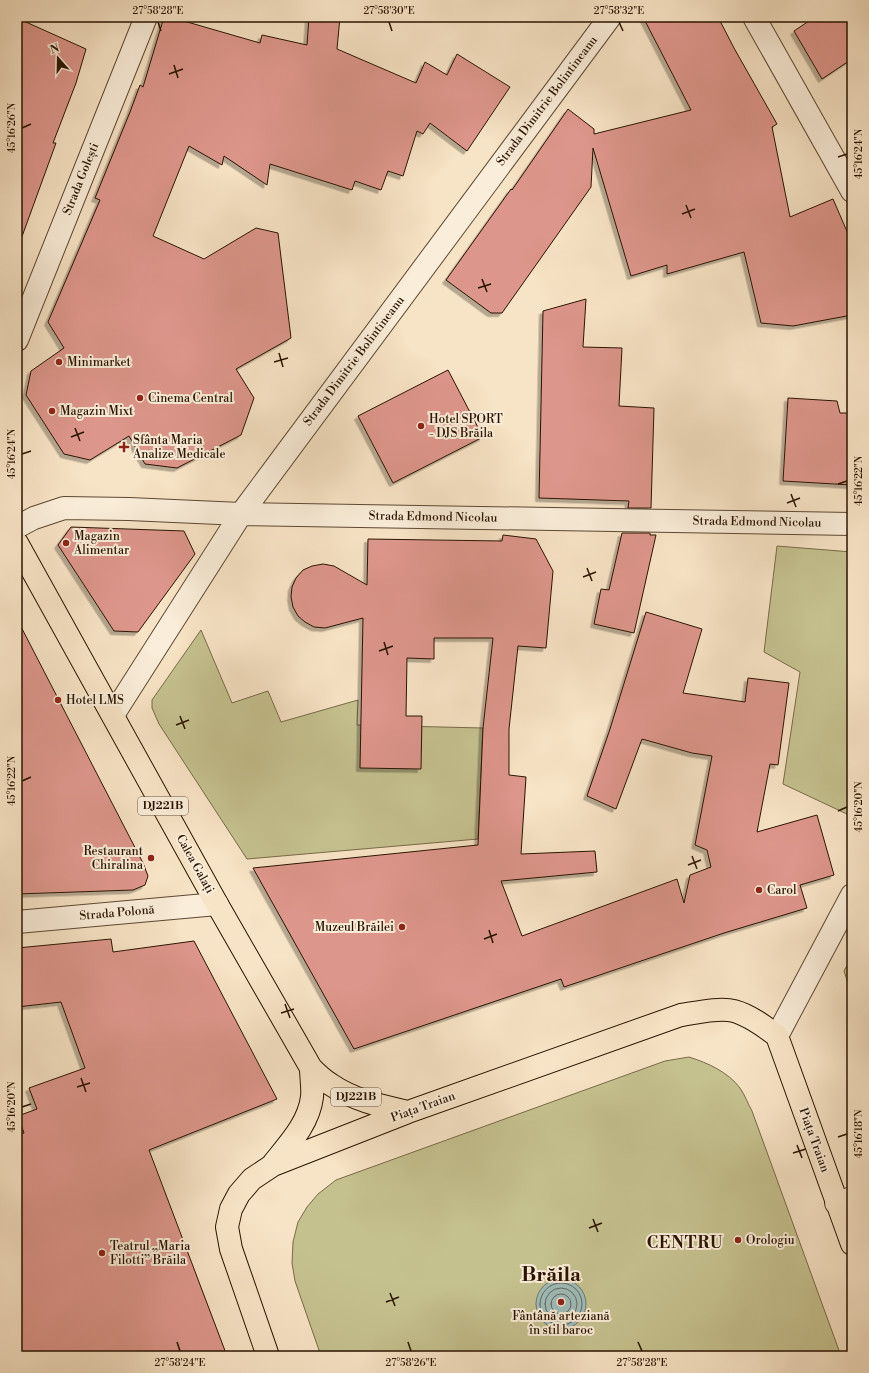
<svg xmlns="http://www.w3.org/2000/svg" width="869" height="1373" viewBox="0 0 869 1373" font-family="'Libre Bodoni',serif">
	<defs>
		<filter id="shadow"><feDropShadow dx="-3.5" dy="3.5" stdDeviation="0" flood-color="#0004"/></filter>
	</defs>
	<rect width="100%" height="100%" fill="#f7e3c5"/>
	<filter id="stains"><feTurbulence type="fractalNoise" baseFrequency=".005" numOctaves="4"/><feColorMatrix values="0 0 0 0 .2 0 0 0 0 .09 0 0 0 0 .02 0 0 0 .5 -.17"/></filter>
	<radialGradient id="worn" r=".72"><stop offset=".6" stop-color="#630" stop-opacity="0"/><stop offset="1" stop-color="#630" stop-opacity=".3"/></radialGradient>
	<path fill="#c5c18f" stroke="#786a48" d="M777,546l75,6v258l-3,5 -66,-31 17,-112 -36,-20z
		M201,630l31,73 36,-12 13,31 77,-22 -1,25 126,3 -5,111 -231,20 -88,-135 -7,-16v-8z
		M852,956v40l-8,-25z
		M689,1057c19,6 39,15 51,31 5,7 8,16 12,23l89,245h-520l-26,-75 -3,-18 1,-21 5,-20 9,-15 11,-13 18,-14 329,-119z"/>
	<path fill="#9fbdbb" stroke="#707971" d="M536 1304a25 25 0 1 1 50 0a25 25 0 1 1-50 0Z"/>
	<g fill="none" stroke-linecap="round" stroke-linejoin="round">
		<path stroke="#64685e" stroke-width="1" d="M540 1304a21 21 0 1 1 42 0a21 21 0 1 1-42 0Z
			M545 1304a16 16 0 1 1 32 0a16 16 0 1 1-32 0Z
			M551 1304a10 10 0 1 1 20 0a10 10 0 1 1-20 0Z"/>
	</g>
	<path fill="#dd968b" stroke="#2a1401" filter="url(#shadow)" d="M164,17h6l90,26 2,-8 45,10 2,-28h31l-3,32 79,34 9,-21 22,13 10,-21 53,33 -43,64 -37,-28 -7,11 -6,-3 -14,45 -15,-5 -7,19 -26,-9 -3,9 -82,-26 -3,21 -43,-29 -2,9 -33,-19 -36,90 51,23 52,-31 22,5 13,105 -55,31 18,29 -13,37 -64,33 -32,-4 -16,-28 -39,24 -26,-6 -38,-59 5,-24 33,-23 -16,-26 52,-122 -5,-2 35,-86 10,-27 3,2z
		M643,17h75l16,31 43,76 -5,3 18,90 43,-18 19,44v72l-59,11 -32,-3 -17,-71 -77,22v-9l-36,11 -38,-128 -2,39 -89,126h-11l-45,-33 65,-91 1,1 56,-81 26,20v5l97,-24z
		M815,17h37v42l-30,20 -28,-48z
		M17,18l69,31 -10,34 -23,60h3l-36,99 -3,-1z
		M586,299l-3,48 39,1 -3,58 35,2 -3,100h-23l1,-7 -90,-3 4,-187z
		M448,370l35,67 -90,46 -35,-67z
		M788,398l49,3 3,12h12v72l-69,-4z
		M71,527l113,4 11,23 -57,78 -24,-1 -56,-86z
		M622,533h28v2h6l-22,98 -40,-9 7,-35 8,1z
		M503,535l33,4 17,32 -7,77 -28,-2 -9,83v46l17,2 -5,77 74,-3 2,21 -96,9 21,55 155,-57 7,24 6,-28 21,-8 -4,-17 -12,-5 17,-89 -20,-3 -50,-14 -26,70 -29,-13 23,-67 36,-117 56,17 -19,64 62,9 3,-24 41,5 -11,82 -8,-1 -13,68 60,-17 17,60 -34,10 7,23 -83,25 -160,54 -3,-8 -207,70 -101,-181 225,-23 5,-117 10,-90h-59v21l-27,-1 -1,58h16l-1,53 -61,-1 3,-150 -38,10 -11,-1 -9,-5 -7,-6 -5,-9 -2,-10 1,-10 4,-9 7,-8 9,-4 11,-2 11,2 33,19 1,-46 134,2z
		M17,619l126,244 5,13 -3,9 -12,5 -116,4z
		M111,939l2,13 81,-11 83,158 -128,51 78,206h-210v-221l7,-2 -6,-17 19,-7 -8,-21 56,-20 -24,-66 -44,5v-59z"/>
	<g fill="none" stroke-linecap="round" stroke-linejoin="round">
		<defs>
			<path id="minor" d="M754,17l98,174
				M17,340l129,-323
				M17,527l17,-9 30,-10 65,1 112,5 611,10
				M113,715l128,-201 369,-497
				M17,922l200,-18
				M777,1036l75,-141"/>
			<path id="tertiary" d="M836,1203l16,-5"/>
			<path id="primary" d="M17,543l200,361 94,164c6,6 12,12 19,16 23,16 51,22 78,28
				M273,1164c16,-20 36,-41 39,-67 1,-9 -1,-20 -1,-29
				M268,1356l-37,-107 -4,-22 4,-18 8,-15 13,-15 21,-14 135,-53 273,-97c14,-2 39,-8 53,-4 15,4 30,15 43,25l75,208"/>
		</defs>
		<use href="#minor" stroke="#5d4832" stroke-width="24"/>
		<use href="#tertiary" stroke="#5d4832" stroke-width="24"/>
		<use href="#primary" stroke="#2a1401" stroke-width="24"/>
		<use href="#minor" stroke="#faedd9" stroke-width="22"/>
		<use href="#tertiary" stroke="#faedd9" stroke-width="22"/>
		<use href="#primary" stroke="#f7e3c5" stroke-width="22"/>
	</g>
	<path fill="none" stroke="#2a1401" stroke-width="1.5" d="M158,22l3,9M389,22l3,9M619,22l4,9M174,65l4,13M169,74l14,-5M22,128l9,-4M838,157l9,-3M686,205l5,13M682,214l13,-5M482,279l5,13M478,288l13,-4M279,353l4,14M274,362l14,-4M75,428l5,13M71,437l13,-5M22,454l9,-3M838,484l9,-3M791,494l5,13M787,503l13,-5M587,568l5,13M583,577l13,-5M384,642l4,13M379,651l14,-5M180,716l5,13M176,725l13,-5M22,781l9,-4M838,811l9,-4M692,856l5,13M688,865l13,-5M489,930l4,13M484,939l13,-5M285,1004l5,14M281,1013l13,-4M81,1078l5,14M77,1087l13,-4M22,1107l9,-3M838,1137l9,-3M797,1145l5,13M793,1153l13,-4M593,1219l5,13M589,1228l13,-5M390,1293l5,13M386,1302l13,-5M177,1342l3,9M408,1342l3,9M638,1342l4,9"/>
	<g fill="#8f2418" stroke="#faedd9" stroke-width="1.5">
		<circle cx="59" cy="362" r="4"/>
		<circle cx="140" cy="398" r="4"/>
		<circle cx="52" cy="411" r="4"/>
		<circle cx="421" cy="426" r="4"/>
		<path d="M122 441h4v4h4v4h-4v4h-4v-4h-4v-4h4z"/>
		<circle cx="66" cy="543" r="4"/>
		<circle cx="58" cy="700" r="4"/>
		<circle cx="151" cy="858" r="4"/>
		<circle cx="759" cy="890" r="4"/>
		<circle cx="402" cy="927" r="4"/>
		<circle cx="738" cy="1240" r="4"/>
		<circle cx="102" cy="1253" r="4"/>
		<circle cx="561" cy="1302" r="4"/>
	</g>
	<g text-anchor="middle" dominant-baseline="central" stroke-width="4" stroke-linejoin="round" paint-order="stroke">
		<g fill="#faedd9" stroke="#685542" stroke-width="1">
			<rect x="138" y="797" width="50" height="18" rx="3"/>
			<rect x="331" y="1088" width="50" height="18" rx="3"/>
		</g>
		<g font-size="11" font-weight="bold" fill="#2a1401">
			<text x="163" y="806">DJ221B</text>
			<text x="356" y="1097">DJ221B</text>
		</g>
		<g font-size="12" fill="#2a1401" stroke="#faedd9">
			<text transform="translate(547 101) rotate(-53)">Strada Dimitrie Bolintineanu</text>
			<text transform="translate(81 179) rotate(-68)">Strada Golești</text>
			<text transform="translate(354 361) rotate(-53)">Strada Dimitrie Bolintineanu</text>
			<text transform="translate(433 517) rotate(1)">Strada Edmond Nicolau</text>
			<text transform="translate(757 522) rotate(1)">Strada Edmond Nicolau</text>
			<text transform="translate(195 864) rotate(61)">Calea Galați</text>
			<text transform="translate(117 913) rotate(-5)">Strada Polonă</text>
			<text transform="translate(423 1107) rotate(-20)">Piața Traian</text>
			<text transform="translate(814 1140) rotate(70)">Piața Traian</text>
		</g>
		<g font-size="12" fill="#2a1401" stroke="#faedd9" text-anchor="start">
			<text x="67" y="362">Minimarket</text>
			<text x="148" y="398">Cinema Central</text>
			<text x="60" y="411">Magazin Mixt</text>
			<text x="429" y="419">Hotel SPORT<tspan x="429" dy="14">- DJS Brăila</tspan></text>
			<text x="133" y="440">Sfânta Maria<tspan x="133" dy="14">Analize Medicale</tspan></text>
			<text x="74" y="536">Magazin<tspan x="74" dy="14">Alimentar</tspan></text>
			<text x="66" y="700">Hotel LMS</text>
			<text x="143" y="851" text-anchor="end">Restaurant<tspan x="143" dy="14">Chiralina</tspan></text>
			<text x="767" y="890">Carol</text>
			<text x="394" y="927" text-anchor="end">Muzeul Brăilei</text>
			<text x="746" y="1240">Orologiu</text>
			<text x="110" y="1246">Teatrul „Maria<tspan x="110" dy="14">Filotti” Brăila</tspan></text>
			<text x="561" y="1316" text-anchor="middle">Fântână arteziană<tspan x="561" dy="14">în stil baroc</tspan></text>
		</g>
		<g font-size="16" font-weight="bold" letter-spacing="1" fill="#2a1401" stroke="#faedd9">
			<text x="685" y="1243">CENTRU</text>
		</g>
		<g font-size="20" font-weight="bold" fill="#2a1401" stroke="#faedd9">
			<text x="551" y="1275">Brăila</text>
		</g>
	</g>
	<rect width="869" height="1373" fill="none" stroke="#f7e3c5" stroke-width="44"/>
	<g transform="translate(58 58) rotate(340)" stroke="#faedd9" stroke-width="3" paint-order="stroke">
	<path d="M0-3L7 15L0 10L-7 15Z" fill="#2a1401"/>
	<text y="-6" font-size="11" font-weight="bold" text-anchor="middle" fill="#2a1401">N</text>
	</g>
	<rect x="22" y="22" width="825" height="1329" fill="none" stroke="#2a1401" stroke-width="1.5"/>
	<g font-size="10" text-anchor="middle" fill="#2a1401">
		<text x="158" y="14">27°58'28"E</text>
		<text x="389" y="14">27°58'30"E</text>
		<text x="619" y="14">27°58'32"E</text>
		<text transform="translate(11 128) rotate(-90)" y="4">45°16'26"N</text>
		<text transform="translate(858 154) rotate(-90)" y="4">45°16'24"N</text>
		<text transform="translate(11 454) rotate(-90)" y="4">45°16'24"N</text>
		<text transform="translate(858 481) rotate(-90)" y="4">45°16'22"N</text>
		<text transform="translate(11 781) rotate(-90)" y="4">45°16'22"N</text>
		<text transform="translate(858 807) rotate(-90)" y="4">45°16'20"N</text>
		<text transform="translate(11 1107) rotate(-90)" y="4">45°16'20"N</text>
		<text transform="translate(858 1134) rotate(-90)" y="4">45°16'18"N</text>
		<text x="180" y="1366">27°58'24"E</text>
		<text x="411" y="1366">27°58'26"E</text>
		<text x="642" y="1366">27°58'28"E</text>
	</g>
	<rect width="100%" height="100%" filter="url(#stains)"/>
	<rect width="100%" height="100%" fill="url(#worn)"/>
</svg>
